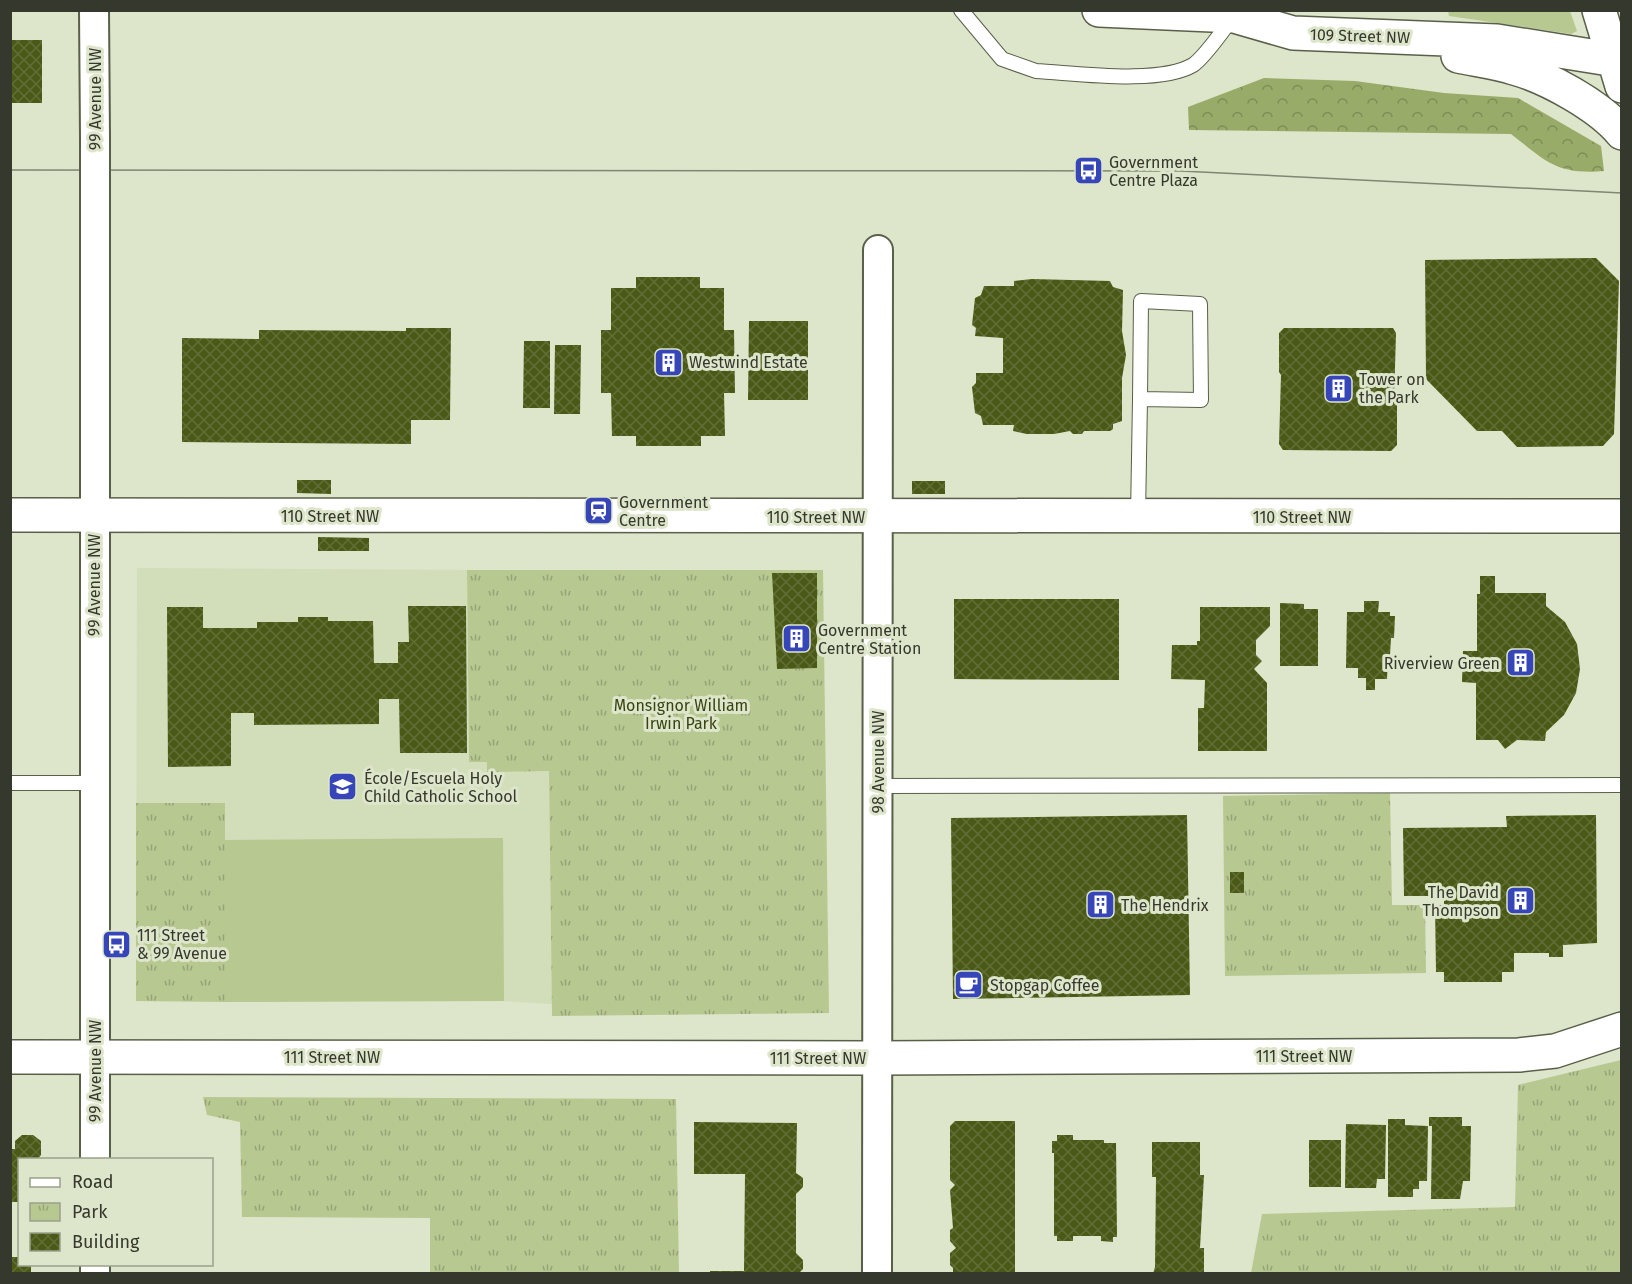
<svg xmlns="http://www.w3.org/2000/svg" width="1632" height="1284" viewBox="0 0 1632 1284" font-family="'Fira Sans',sans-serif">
	<defs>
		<pattern id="forest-crowns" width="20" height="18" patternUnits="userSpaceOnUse" patternTransform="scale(1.5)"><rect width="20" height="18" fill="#99ab68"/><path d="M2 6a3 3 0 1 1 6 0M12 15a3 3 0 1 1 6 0" fill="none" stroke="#7e8c56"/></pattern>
		<pattern id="park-tufts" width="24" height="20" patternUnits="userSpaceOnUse" patternTransform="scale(1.5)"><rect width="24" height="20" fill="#b8c891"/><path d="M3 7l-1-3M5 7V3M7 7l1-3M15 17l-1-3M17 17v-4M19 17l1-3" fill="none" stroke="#96a377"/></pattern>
		<pattern id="building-cross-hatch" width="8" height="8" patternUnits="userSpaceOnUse" patternTransform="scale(1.5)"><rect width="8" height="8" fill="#4a5915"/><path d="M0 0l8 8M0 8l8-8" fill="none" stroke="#626e37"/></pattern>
	</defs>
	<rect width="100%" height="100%" fill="#dde5ca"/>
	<path fill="#d2ddba" d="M137,568l330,2 2,191h18v11l62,-1 3,233 -48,-3h-368z"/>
	<path fill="#b8c891" d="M1448,11h122l7,20 -6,3 -122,-18z
		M503,838l1,163 -279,1 -1,-162z"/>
	<path fill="url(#forest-crowns)" d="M1264,78l91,3 89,12 74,5 83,48 3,25c-48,4 -58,-10 -93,-37l-322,-4 -1,-23z"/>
	<path fill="url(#park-tufts)" d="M467,570h356l6,443 -277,3 -3,-245 -62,1v-10h-18z
		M1390,793l2,112h33l1,68 -201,3 -2,-180z
		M136,803h89v199l-89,-1z
		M1621,1060v213h-370l11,-59 253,-7 3,-122z
		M203,1097l473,2 3,174h-249v-55l-188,-1 -2,-95 -33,-7z"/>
	<path fill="url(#building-cross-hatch)" d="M10,40h32v63h-32z
		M1596,258l23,23 -5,153 -11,12 -86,1 -15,-16h-25l-51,-52 -1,-119z
		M636,277h64v11h24v42h10l1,63h-11l1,43h-24v10h-65v-10h-24l-1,-43h-10v-63h10v-42h25z
		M1032,279l78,2 3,6 10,3 -1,41 4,24 -4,23v43l-9,3v5l-3,2h-26l-2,3h-9l-3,-3 -16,3h-27l-14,-3 1,-6h-31l-2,-9 -6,-3 -3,-26 4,-4v-10h27v-35l-28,-2 1,-8 -4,-3 3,-27 6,-3 3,-9h30v-5z
		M749,321h59v79h-60z
		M406,328h45l-1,92h-39v24l-229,-2v-104l77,1v-9l147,1z
		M1284,328h109l3,5 -2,69 3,3v40l-6,6 -108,-1 -4,-6 2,-69 -2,-3v-39z
		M524,341h26v67h-27z
		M555,345h26l-1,69h-26z
		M297,480h34v14l-34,-1z
		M912,481h33v13h-33z
		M318,537l51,1v13h-51z
		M772,573h45v95l-40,1z
		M1480,576h15v17h51v13l19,16 12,22 3,25 -4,24 -12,22 -18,17 -1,9 -28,-1 -12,9 -7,-9h-22v-57l-14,-1 1,-31h14v-57h3z
		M954,599h165v81l-165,-1z
		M1364,601h15l-1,11h12v4h5l-1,22h-3l-1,17h-2l-1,24h-12v11h-9v-12h-8v-10h-12l1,-56h17z
		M1280,603l24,1v5h14v57h-38z
		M408,606h58l1,147h-67l-1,-54h-20v25l-125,1v-12h-23v53l-63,1 -1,-160h36v21h54v-6h41v-5h30v4h45l1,42h24v-21h11z
		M1200,607h70v19l-14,14v15l6,6 -8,8 13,14v68h-69v-43h6l1,-28 -34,-1 1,-34h25v-4h3z
		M1187,815l3,180 -237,4 -2,-181z
		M1596,815l1,128 -34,2v12h-14v-4h-35v19h-12v10h-58v-10h-8l-1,-67h9v-9h-40l-1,-68 104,-1 -1,-11z
		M1230,872h14v21h-14z
		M1429,1117h33v9h9l-1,55h-7l-3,18h-29l1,-73h-3z
		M1388,1119h17v6l23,1 -1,55h-8v8h-6v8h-25z
		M955,1121h60v153h-62v-6l-3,-3v-12l6,-5 -6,-7v-11l3,-2 -3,-38 5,-5 -5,-5v-54z
		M694,1122l103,1 -1,50 7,5v9l-7,7v59l7,7v9l-5,5h-88v-3h34l1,-97h-51z
		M1346,1124l40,1 -1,54h-8l-1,9h-31z
		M22,1135h11l8,6v14l-4,5h-17v42h-10v-53h5v-8z
		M1057,1135h16v5h31v3h12l1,94h-4v5l-12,-1v-5h-28v5h-16v-5h-3v-83h-2v-12h5z
		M1309,1140h32v47h-32z
		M1152,1142h48v33h4l-4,73h4v26h-51l2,-7 1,-90h-4z
		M10,1257h10v7h11v10h-21z"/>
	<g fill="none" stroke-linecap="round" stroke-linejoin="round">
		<defs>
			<path id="service" d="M961,10l41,49 34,12c40,2 123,14 157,-6 12,-8 29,-34 39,-46
				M1138,517l2,-118 61,1 -1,-96 -59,-3 -1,98
				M10,783h85
				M878,786l744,-1"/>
			<path id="minor" d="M94,10l1,128
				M95,234v926
				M95,1274v-10
				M877,1274l1,-1024"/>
			<path id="tertiary" d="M10,515l1612,1
				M10,1057l867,1 642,-3 36,-4 67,-22"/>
			<path id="secondary" d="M1099,10l135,6 59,17 204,8 125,20
				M1599,10l23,76
				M1458,56c19,4 38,6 56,12 33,9 86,38 108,65"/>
		</defs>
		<use href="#service" stroke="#596049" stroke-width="16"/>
		<use href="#minor" stroke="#596049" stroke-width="32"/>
		<use href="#tertiary" stroke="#596049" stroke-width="36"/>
		<use href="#secondary" stroke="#596049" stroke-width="36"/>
		<use href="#service" stroke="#fff" stroke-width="14"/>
		<use href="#minor" stroke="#fff" stroke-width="28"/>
		<use href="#tertiary" stroke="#fff" stroke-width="33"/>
		<use href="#secondary" stroke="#fff" stroke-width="33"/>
		<path stroke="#808673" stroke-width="1.5" d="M10,170l1171,1 441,22"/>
		<defs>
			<path id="minor-bridge" d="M95,138v96"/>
		</defs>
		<use href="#minor-bridge" stroke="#596049" stroke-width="32" stroke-linecap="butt"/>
		<use href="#minor-bridge" stroke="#fff" stroke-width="28"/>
	</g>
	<defs>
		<symbol id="bus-square" viewBox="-11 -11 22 22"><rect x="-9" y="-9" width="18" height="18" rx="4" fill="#3646b8" stroke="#dde5ca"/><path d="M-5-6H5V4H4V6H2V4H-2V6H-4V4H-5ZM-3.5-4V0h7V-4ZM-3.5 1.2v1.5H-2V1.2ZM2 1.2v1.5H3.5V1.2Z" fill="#fff"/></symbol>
		<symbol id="building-square" viewBox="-11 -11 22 22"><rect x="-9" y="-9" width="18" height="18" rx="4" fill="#3646b8" stroke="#dde5ca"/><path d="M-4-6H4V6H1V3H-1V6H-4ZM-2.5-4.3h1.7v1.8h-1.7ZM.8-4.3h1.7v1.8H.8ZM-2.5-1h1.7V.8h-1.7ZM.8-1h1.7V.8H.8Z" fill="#fff"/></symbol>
		<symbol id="station-square" viewBox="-11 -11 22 22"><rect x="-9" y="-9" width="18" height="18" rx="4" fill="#3646b8" stroke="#dde5ca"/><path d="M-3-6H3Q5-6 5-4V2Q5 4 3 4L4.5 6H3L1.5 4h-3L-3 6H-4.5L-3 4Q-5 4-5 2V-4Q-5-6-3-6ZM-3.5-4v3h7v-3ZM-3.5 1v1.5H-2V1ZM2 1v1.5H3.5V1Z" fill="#fff"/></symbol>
		<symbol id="school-square" viewBox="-11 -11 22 22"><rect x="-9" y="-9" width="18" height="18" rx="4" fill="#3646b8" stroke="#dde5ca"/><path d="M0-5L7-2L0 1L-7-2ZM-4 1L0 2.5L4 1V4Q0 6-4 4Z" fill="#fff"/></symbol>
		<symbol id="cafe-square" viewBox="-11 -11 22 22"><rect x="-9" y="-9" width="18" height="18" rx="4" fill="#3646b8" stroke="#dde5ca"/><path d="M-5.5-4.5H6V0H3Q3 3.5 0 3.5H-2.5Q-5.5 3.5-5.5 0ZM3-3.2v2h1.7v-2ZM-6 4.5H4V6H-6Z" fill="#fff"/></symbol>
	</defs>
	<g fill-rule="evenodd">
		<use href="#bus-square" x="1072" y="154" width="33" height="33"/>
		<use href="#building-square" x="652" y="346" width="33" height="33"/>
		<use href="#building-square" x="1322" y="372" width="33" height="33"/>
		<use href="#station-square" x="582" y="494" width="33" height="33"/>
		<use href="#building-square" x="780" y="622" width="33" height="33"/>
		<use href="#building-square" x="1504" y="646" width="33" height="33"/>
		<use href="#school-square" x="326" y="770" width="33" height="33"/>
		<use href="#building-square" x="1504" y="884" width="33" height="33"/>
		<use href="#building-square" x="1084" y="888" width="33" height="33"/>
		<use href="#bus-square" x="100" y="928" width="33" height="33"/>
		<use href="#cafe-square" x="952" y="968" width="33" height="33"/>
	</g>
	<g text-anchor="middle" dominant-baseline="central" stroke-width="6" stroke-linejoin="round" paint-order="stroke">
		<g font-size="16" fill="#35382d" stroke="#dde5ca">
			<text transform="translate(1360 36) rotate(2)">109 Street NW</text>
			<text transform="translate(95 99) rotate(-90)">99 Avenue NW</text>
			<text x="330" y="516">110 Street NW</text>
			<text x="816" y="517">110 Street NW</text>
			<text x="1302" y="517">110 Street NW</text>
			<text transform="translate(94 585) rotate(-90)">99 Avenue NW</text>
			<text transform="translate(878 762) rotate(-90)">98 Avenue NW</text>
			<text x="1304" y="1056">111 Street NW</text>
			<text x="332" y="1057">111 Street NW</text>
			<text x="818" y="1058">111 Street NW</text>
			<text transform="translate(95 1071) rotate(-90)">99 Avenue NW</text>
		</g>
		<g font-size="16" fill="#35382d" stroke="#dde5ca" text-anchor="start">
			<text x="1109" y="162">Government<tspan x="1109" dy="18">Centre Plaza</tspan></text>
			<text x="689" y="362">Westwind Estate</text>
			<text x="1359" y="379">Tower on<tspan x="1359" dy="18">the Park</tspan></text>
			<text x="619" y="502">Government<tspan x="619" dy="18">Centre</tspan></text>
			<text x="818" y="630">Government<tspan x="818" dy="18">Centre Station</tspan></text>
			<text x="1500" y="663" text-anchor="end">Riverview Green</text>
			<text x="364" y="778">École/Escuela Holy<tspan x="364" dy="18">Child Catholic School</tspan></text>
			<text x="1499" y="892" text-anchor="end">The David<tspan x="1499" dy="18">Thompson</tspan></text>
			<text x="1121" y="905">The Hendrix</text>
			<text x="137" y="935">111 Street<tspan x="137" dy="18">&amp; 99 Avenue</tspan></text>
			<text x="990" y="985">Stopgap Coffee</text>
		</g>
		<g font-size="16" fill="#384311" stroke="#dde5ca">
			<text x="681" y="705">Monsignor William<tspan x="681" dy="18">Irwin Park</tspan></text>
		</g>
	</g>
	<rect width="1632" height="1284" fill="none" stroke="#35382d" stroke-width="24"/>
	<rect x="18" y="1158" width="195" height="108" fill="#dde5ca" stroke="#9aa08b" stroke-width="1.5"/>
	<rect x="30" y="1178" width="30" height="9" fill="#ffffff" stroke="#9aa08b" stroke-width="1.5"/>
	<text x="72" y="1188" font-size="18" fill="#35382d">Road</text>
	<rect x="30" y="1203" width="30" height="18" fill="url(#park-tufts)" stroke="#9aa08b" stroke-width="1.5"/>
	<text x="72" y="1218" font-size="18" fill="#35382d">Park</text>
	<rect x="30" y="1233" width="30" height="18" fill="url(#building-cross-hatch)" stroke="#9aa08b" stroke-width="1.5"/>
	<text x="72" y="1248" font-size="18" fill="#35382d">Building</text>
</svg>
